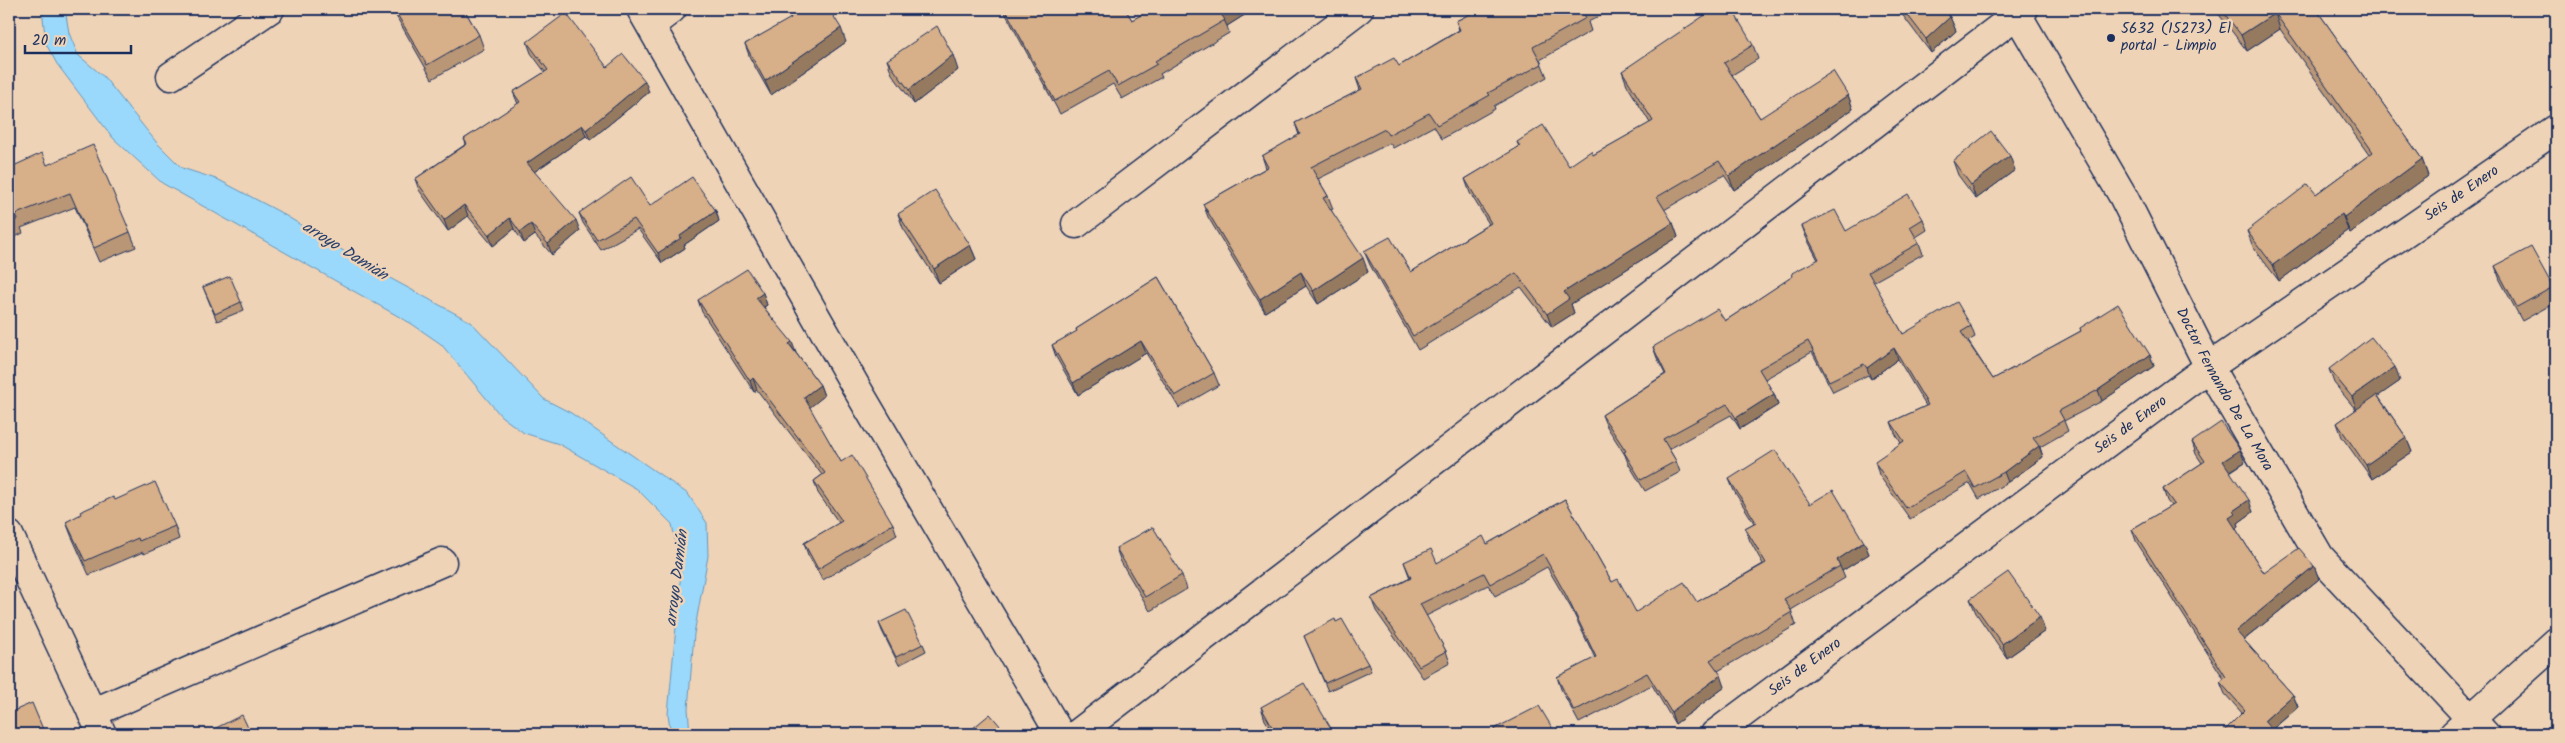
<svg xmlns="http://www.w3.org/2000/svg" width="2565" height="743" viewBox="0 0 2565 743" font-family="Kalam,sans-serif">
	<rect width="100%" height="100%" fill="#efd3b6"/>
	<filter id="ink" filterUnits="userSpaceOnUse"><feTurbulence type="fractalNoise" baseFrequency=".02" numOctaves="2"/><feDisplacementMap in="SourceGraphic" scale="10" xChannelSelector="R" yChannelSelector="G"/><feConvolveMatrix kernelMatrix="1 2 1 2 8 2 1 2 1" color-interpolation-filters="sRGB"/></filter>
	<g filter="url(#ink)">
		<path fill="#9ad9fb" stroke="#6795bc" d="M42,9h23l4,24 9,22 26,22 53,66 25,25 37,12 59,31 97,59 96,52 73,77 27,14 117,81 19,29 1,33 -14,78 -6,75 2,25h-19l-3,-20 13,-142 -9,-48 -35,-35 -78,-45 -35,-11 -23,-17 -60,-72 -29,-20 -250,-141 -49,-45 -56,-74 -11,-20z"/>
		<g fill="none" stroke-linecap="round" stroke-linejoin="round">
			<defs>
				<g id="minor">
					<path d="M641,9l215,378 204,347"/>
					<path id="s1" d="M2014,9l109,187 86,171 111,190 165,177"/>
					<path d="M651,25l21,-16"/>
					<path d="M171,76l99,-67"/>
					<path d="M1076,224l283,-215"/>
					<path d="M9,535l93,199"/>
					<path d="M92,713l350,-151"/>
					<path d="M1077,734l947,-725"/>
					<path id="s2" d="M1715,734l494,-367 347,-238"/>
					<path d="M2454,734l102,-92"/>
				</g>
			</defs>
			<use href="#minor" stroke="#1b2f5e" stroke-width="31"/>
			<use href="#minor" stroke="#efd3b6" stroke-width="28"/>
		</g>
		<path fill="#b99676" stroke="#1b2f5e" d="M392,9h72l15,26 5,14 -52,30z
			M1003,9h122l7,11 20,-11h102l-27,17 2,7 -69,41 2,3 -40,22 -9,-15 -53,30z
			M1480,9h134l-26,13 3,9 -51,29 7,17 -53,29 1,3 -53,30 -8,-13 -41,22 -3,-5 -72,36 10,17 5,13 -2,1 37,62 -50,32 -12,-18 -41,26 -57,-95 -5,-13 63,-36 -4,-12 37,-21 -4,-12 65,-33 -4,-12 43,-12 60,-36 -3,-9z
			M1898,9h46l6,8 6,14 -25,22z
			M2216,9h100l106,150 6,17 -78,57 -2,-3 -69,51 -26,-34 -6,-16 69,-37 53,-39 -89,-126 -33,22 -30,-39z
			M789,15l57,27 -75,53 -21,-37 -5,-14 46,-25z
			M527,42l80,25 42,25 -59,48 -4,-4 -52,36 46,59 -28,24 -17,-20 -11,8 -10,-14 -21,17 -25,-30 -20,15 -29,-41 -4,-11 51,-35 -2,-5 54,-35 -5,-12 32,-20 -14,-19z
			M1753,45l5,14 -26,16 28,43 88,-23 5,14 -119,81 -10,-15 -60,35 9,13 5,14 -107,67 3,9 -22,14 -31,-40 -103,63 -48,-85 -6,-14 47,21 78,-48 -19,-31 -5,-14 54,-32 -2,-5 52,24 24,-11 57,-32 -23,-38 -5,-14z
			M887,60l71,10 -44,34 -22,-30z
			M1953,161l62,9 -39,29 -18,-24z
			M47,165l83,67 6,15 -37,15 -24,-55 -54,21 2,5 -14,7v-72z
			M650,206l66,5 3,10 -35,24 1,3 -23,15 -24,-34 -37,21 -18,-27 -4,-10z
			M898,214l72,31 6,14 -37,24 -36,-55z
			M1923,219l4,11 -11,7 3,6 4,11 -50,28 30,52 68,-8 4,11 -7,4 25,38 88,-48 -1,-3 70,27 4,11 -52,35 -38,20 4,10 -28,16 3,10 -35,25 -29,17 -9,-16 -60,36 -31,-44 -3,-11 25,-21 -6,-10 -4,-11 35,-16 -28,-47 -27,20 -3,-4 -35,17 -21,-40 -47,27 9,15 4,11 -38,24 -9,-14 -62,34 7,12 4,11 -35,19 -17,-28 -3,-8 -19,-30 -4,-10 63,-41 -8,-16 -4,-11 72,-26 93,-61 -12,-23 -4,-11 44,5z
			M2495,266l58,21 3,10v5l-34,19 -22,-41z
			M1158,277l56,96 5,12 -40,23 -33,-55 -68,42 -22,-38 -4,-12 25,-13 -1,-3z
			M203,287l38,15 3,8 -27,11z
			M763,293l4,12 -3,2 32,46 24,32 4,11 -15,11 32,55 52,62 4,11 -74,45 -15,-25 -4,-12 35,-20 -21,-30 -4,-12 8,-6 -65,-85 -3,2 -52,-80 -4,-12z
			M2329,369l71,12 -22,15 28,41 6,15 -40,27 -30,-42 -5,-14 19,-13 -22,-27z
			M2192,442l53,20 -15,10 23,40 -15,11 1,3 -3,3 28,44 50,-7 5,13 -75,61 49,55 5,12 -26,23 -30,-17 -17,-19 -5,-12 4,-3 -88,-138 -4,-12 39,-23 -4,-5 -4,-12 39,-26 -6,-9z
			M1729,479l81,25 54,38 5,12 -27,17 3,7 -54,32 5,15 -78,46 7,16 -50,37 -23,-39 -73,38 -18,-34 -4,-12 38,-19 -24,-50 -24,-41 -52,29 -7,-11 -62,31 20,35 4,12 -27,15 -47,-67 -5,-13 39,-20 -6,-16 33,1 50,-19 78,-45 47,83 24,30 61,-10 66,-38 -13,-23 -5,-13 9,-5 -20,-32z
			M115,500l60,26 4,13 -35,15 -1,-2 -54,23 -18,-40 -5,-13z
			M1116,548l66,27 5,14 -37,22 -29,-49z
			M1970,599l75,32 -38,27 -31,-45z
			M1336,622l32,42 3,7 -43,20 -24,-55z
			M879,623l44,21 3,7 -27,14 -17,-34z
			M1261,707l71,23 1,4h-59l-9,-14z"/>
		<path fill="#967a60" stroke="#1b2f5e" d="M1229,9h25l-27,17 -6,-12z
			M2275,13l5,16 -33,22 -6,-16z
			M1950,17l6,14 -25,22 -5,-14z
			M841,28l5,14 -75,53 -6,-14z
			M953,55l5,15 -44,34 -5,-14z
			M645,81l4,11 -59,48 -4,-10z
			M1848,95l5,14 -119,81 -5,-14z
			M582,125l4,11 -55,38 -4,-11z
			M2010,156l5,14 -39,29 -5,-14z
			M2422,159l6,17 -78,57 -6,-16z
			M464,205l4,11 -20,15 -4,-11z
			M716,211l3,10 -35,24 1,3 -23,15 -4,-10 22,-17z
			M2342,214l6,16 -69,51 -6,-16z
			M510,218l4,11 -21,17 -4,-11z
			M576,220l4,11 -28,24 -4,-11z
			M1673,223l5,14 -107,67 3,9 -22,14 -5,-13 17,-22z
			M531,224l4,11 -11,8 -4,-11z
			M970,245l6,14 -37,24 -5,-14z
			M1363,258l5,14 -50,32 -5,-13z
			M1301,272l5,14 -41,26 -5,-13z
			M763,293l4,12 -7,4 -4,-11z
			M1141,341l5,12 -68,42 -5,-12z
			M792,342l4,11 -7,-9z
			M1894,348l4,11 -27,20 -4,-11z
			M2150,355l4,11 -52,35 -4,-11z
			M2395,367l5,14 -43,30 -5,-14z
			M753,378l4,12 -3,2 -4,-11z
			M820,385l4,11 -16,13 -4,-12z
			M1774,394l4,11 -38,24 -4,-11z
			M2406,437l6,15 -40,27 -6,-14z
			M2039,446l4,11 -35,25 -4,-10z
			M2240,450l5,12 -18,11 -4,-12z
			M2249,500l4,12 -15,11 1,3 -6,4 -4,-12 4,-7z
			M1864,542l5,12 -27,17 -5,-11z
			M2314,566l5,13 -79,64 -4,-12z
			M2040,617l5,14 -38,27 -5,-14z
			M1721,675l4,12 -50,37 -4,-12z
			M2293,695l5,12 -30,26 -4,-12z"/>
		<path fill="#d7af89" stroke="#1b2f5e" d="M394,9h70l15,26 -52,30z
			M800,9h29l12,19 -76,53 -20,-37 46,-26 -2,-3z
			M1005,9h120l7,11 20,-11h77l-8,5 4,6 -70,41 2,3 -39,22 -9,-15 -54,30z
			M1480,9h102h-1l5,9 -53,29 9,17 -54,29 2,2 -53,30 -8,-12 -41,22 -3,-6 -74,38 17,29 -5,2 40,60 -50,33 -12,-19 -41,27 -57,-95 65,-37 -6,-11 38,-22 -5,-11 67,-34 -6,-11 38,-20 5,8 61,-36 -4,-9z
			M1714,9h18l21,36 -29,18 36,55 73,-47 15,24 -119,81 -10,-15 -62,36 16,26 -109,69 5,7 -22,15 -31,-41 -103,63 -49,-85 26,-14 21,35 80,-49 -26,-44 55,-33 -3,-4 26,-17 26,41 22,-15 2,4 60,-34 -31,-50z
			M1903,9h41l6,8 -24,22z
			M2221,9h95l106,150 -78,58 -2,-3 -69,51 -26,-34 61,-47 8,10 57,-42 -98,-139 -34,22z
			M566,13l41,54 16,-13 22,27 -59,49 -4,-5 -55,38 49,57 -28,24 -17,-20 -11,8 -10,-14 -21,17 -25,-30 -20,15 -29,-41 52,-35 -3,-5 56,-37 -7,-10 35,-22 -21,-28z
			M937,26l16,29 -44,35 -22,-30z
			M1991,131l19,25 -39,29 -18,-24z
			M93,145l37,87 -36,16 -24,-55 -54,21 2,5 -9,4v-55l33,-15 5,12z
			M631,177l19,29 42,-29 24,34 -36,25 1,2 -23,15 -24,-34 -37,21 -18,-27z
			M935,190l35,55 -36,24 -36,-55z
			M1908,194l15,25 -13,8 9,16 -51,29 35,62 54,-32 14,24 -10,6 32,47 88,-48 -1,-3 38,-24 32,51 -52,35 -39,21 5,9 -31,18 6,8 -35,26 -29,16 -9,-16 -60,36 -30,-44 -1,-3 29,-20 -13,-19 37,-17 -34,-57 -27,20 -3,-4 -35,17 -21,-40 -49,28 15,25 -38,24 -9,-14 -64,35 13,22 -35,19 -17,-28 2,-1 -24,-36 64,-41 -13,-27 64,-38 8,12 68,-45 -1,-3 27,-14 -17,-33 33,-16 11,21z
			M2531,247l22,40 -36,20 -22,-41z
			M747,269l16,24 -7,5 36,44 -3,2 31,41 -16,12 37,65 11,-7 41,69 -75,45 -14,-26 38,-22 -28,-40 11,-8 -72,-95 -3,3 -52,-81z
			M230,276l11,26 -26,12 -12,-27z
			M1158,277l56,96 -39,23 -34,-55 -68,42 -21,-38 25,-14 -1,-2z
			M2371,337l24,30 -43,30 -23,-28z
			M2377,395l29,42 -40,28 -29,-42z
			M2221,422l19,28 -17,11 26,39 -16,11 2,3 -6,4 35,55 35,-25 15,18 -78,65 57,64 -29,26 11,13h-54l24,-24 -25,-28 6,-5 -94,-148 42,-25 -11,-15 42,-28 -13,-19z
			M1775,450l35,54 23,-14 31,52 -27,18 3,6 -56,33 8,13 -82,48 11,15 -50,37 -24,-39 -73,38 -17,-34 39,-20 -30,-62 -23,-41 -53,30 -6,-11 -64,31 26,47 -27,15 -48,-68 40,-20 -7,-16 27,-13 6,14 46,-27 4,8 78,-45 47,83 6,-3 18,33 48,-30 13,20 69,-39 -21,-35 11,-6 -27,-43z
			M155,482l20,44 -36,15 -1,-3 -53,23 -19,-39 15,-8 -1,-2 33,-15 2,3z
			M1153,527l29,48 -37,22 -29,-49z
			M2008,572l32,45 -38,27 -32,-45z
			M906,610l17,34 -27,13 -17,-34z
			M1335,619l1,3 6,-3 26,45 -43,19 -21,-47z
			M1304,683l28,47 -8,4h-48l-15,-27z
			M32,703l13,31h-36v-21z
			M1539,706l17,28h-60l-2,-5z
			M990,714l17,20h-53l7,-6 5,6z
			M242,715l9,19h-47z
			M1882,728l4,6h-16z"/>
	</g>
	<circle fill="#1b2f5e" stroke="#efd3b6" stroke-width="2" cx="2111" cy="38" r="5"/>
	<g text-anchor="middle" dominant-baseline="central" stroke-width="5" stroke-linejoin="round" paint-order="stroke">
		<g font-size="15" fill="#1b2f5e" stroke="#efd3b6" text-anchor="start">
			<text x="2121" y="29">5632 (15273) El<tspan x="2121" dy="17">portal - Limpio</tspan></text>
		</g>
		<g font-size="15" fill="#1b2f5e" stroke="#efd3b6">
			<text stroke="none"><textPath href="#s2" startOffset="922">Seis de Enero</textPath></text>
			<text stroke="none"><textPath href="#s1" startOffset="435">Doctor Fernando De La Mora</textPath></text>
			<text stroke="none"><textPath href="#s2" startOffset="518">Seis de Enero</textPath></text>
			<text stroke="none"><textPath href="#s2" startOffset="112">Seis de Enero</textPath></text>
		</g>
		<g font-size="16" font-style="italic" fill="#28406e" stroke="#efd3b6">
			<text transform="translate(345 251) rotate(32)">arroyo Damián</text>
			<text transform="translate(677 578) rotate(-83)">arroyo Damián</text>
		</g>
	</g>
	<rect width="2565" height="743" fill="none" stroke="#efd3b6" stroke-width="30"/>
	<rect x="15" y="15" width="2535" height="713" fill="none" stroke="#1b2f5e" stroke-width="2" filter="url(#ink)"/>
	<path d="M25 45v8h106v-8" fill="none" stroke="#1b2f5e" stroke-width="2.5"/>
	<text x="32" y="45" font-size="15" fill="#1b2f5e" stroke="#efd3b6" stroke-width="4" paint-order="stroke">20 m</text>
</svg>
